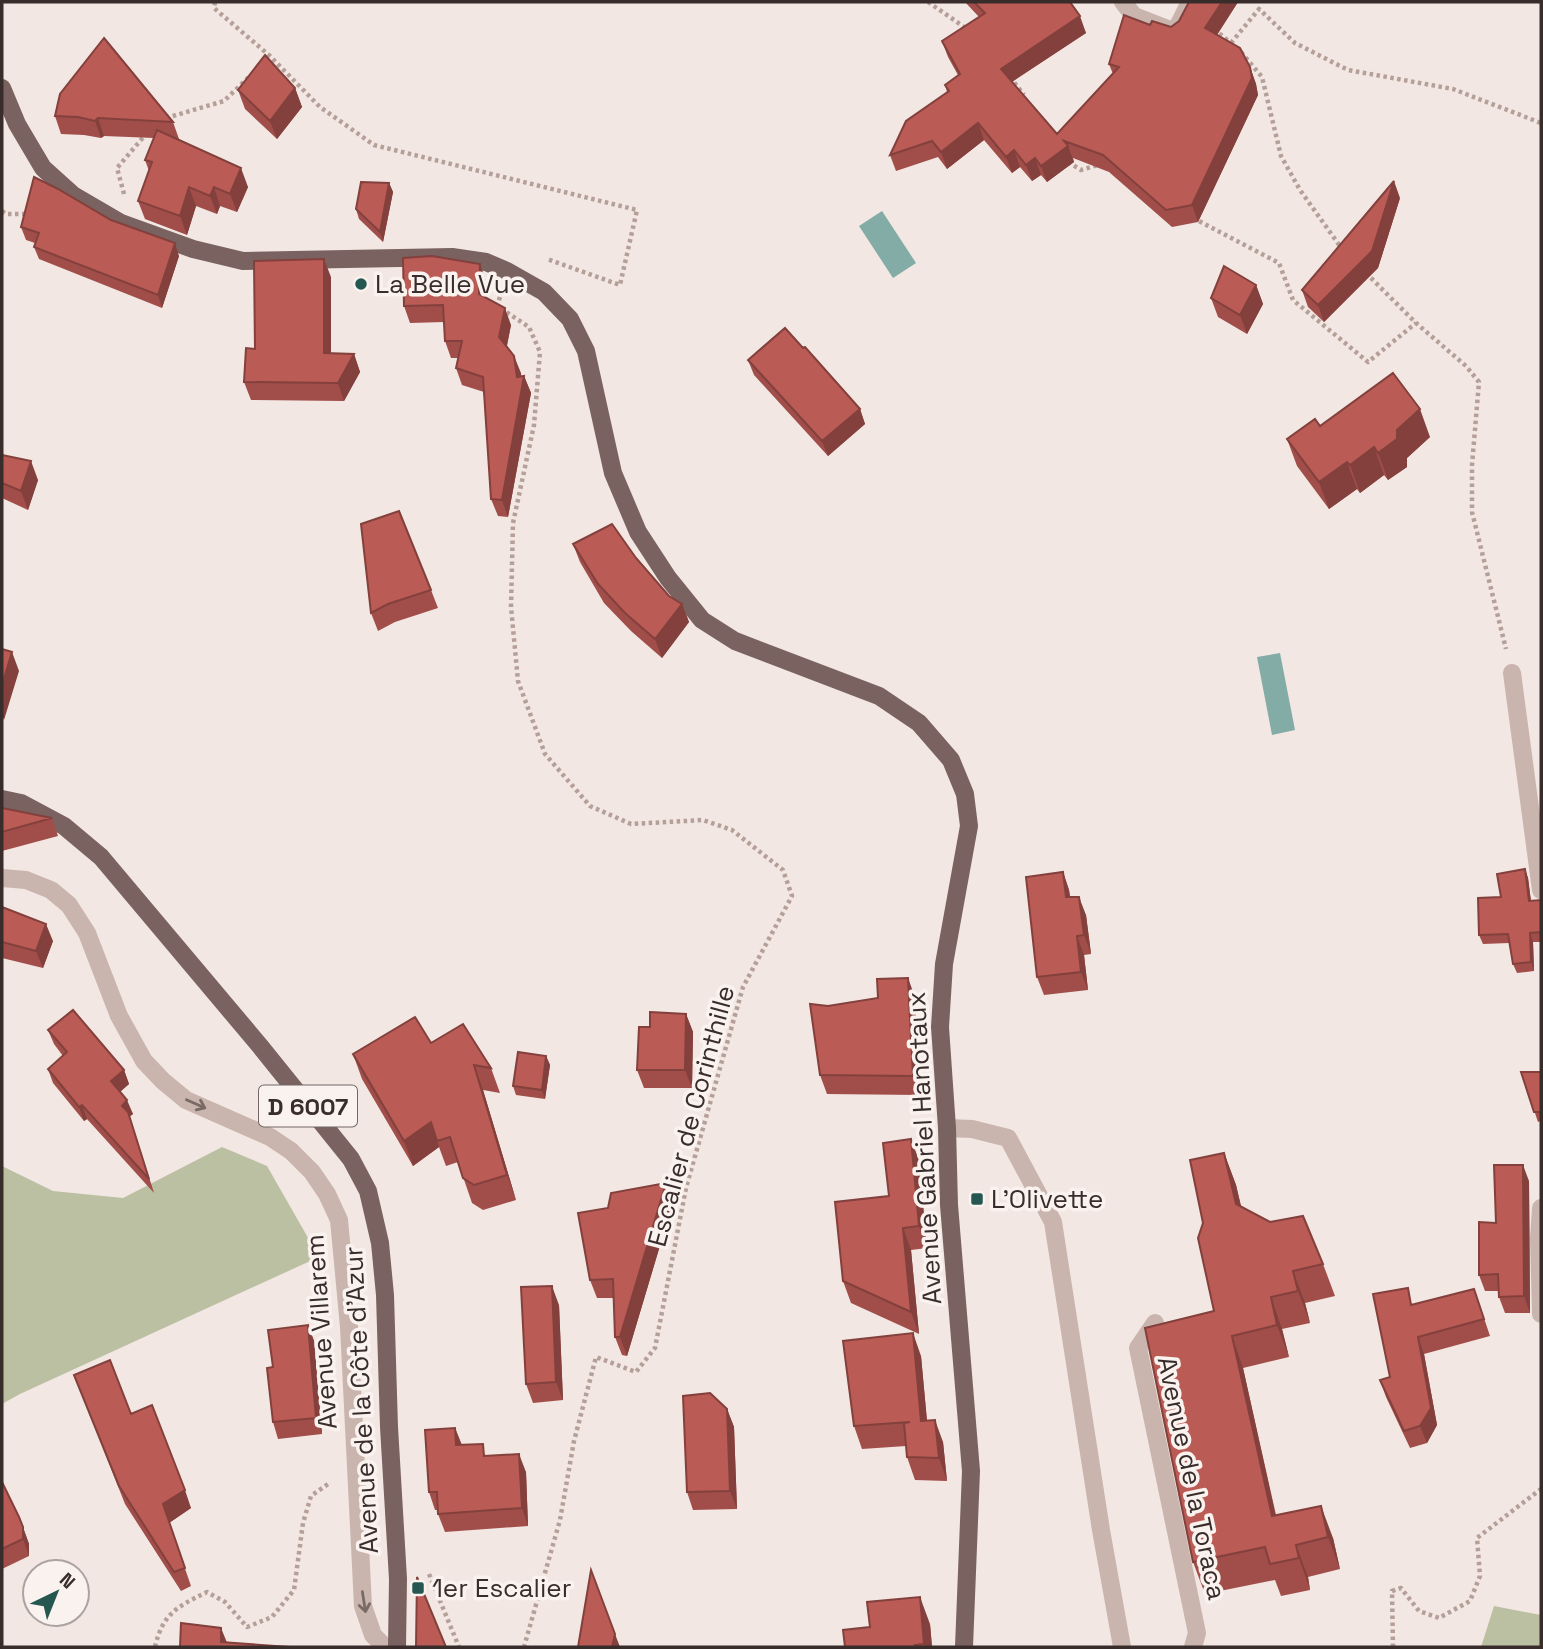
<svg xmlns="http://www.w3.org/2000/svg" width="1543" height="1649" viewBox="0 0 1543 1649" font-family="'Space Grotesk',sans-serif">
	<rect width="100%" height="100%" fill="#f2e7e2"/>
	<path fill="#bcc0a3" d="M222,1147l45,19 52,91 -299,137 -18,10v-238l51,25 70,7z
		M1494,1606l47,9v32h-60z"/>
	<path fill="#83aca6" d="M882,211l34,52 -23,15 -34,-52z
		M1280,653l15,77 -23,5 -15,-78z"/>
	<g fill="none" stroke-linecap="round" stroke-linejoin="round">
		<path stroke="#b59f99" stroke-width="4.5" stroke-dasharray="3.5 3.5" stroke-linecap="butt" d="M215,2l-1,6 56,48 50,51 54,38 263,65 -17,75 -73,-26
			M928,2l39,27
			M1214,29l18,15
			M1231,43l28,-34 36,34 53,27 105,19 88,34
			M1241,52l21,25 19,79 19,34 42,59
			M1010,77l14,18
			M166,118l58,-17 26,-25
			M1068,162l13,8 17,-5
			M124,194l-7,-26 29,-34
			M2,211l4,3h25
			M1193,218l86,45 14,37 75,62 48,-39
			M1366,273l50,50 50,43 13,16 -7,83v47l34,137
			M500,297l-3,9 32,21 11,25 -6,73 -21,98 -2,84 7,74 27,73 45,52 41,18 72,-4 29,10 51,40 9,26 -49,91 -57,201 -31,160 -19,24 -40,-15 -22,84 -14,79 -36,127
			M429,1574l30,73
			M155,1647c8,-34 22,-40 52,-55l18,10 22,25 25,-10 22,-27 9,-67 8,-27 17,-12
			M1393,1647l-1,-56 9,-3 18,23 20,7 31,-17 10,-25 -3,-38 64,-49"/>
		<path stroke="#c9b5ae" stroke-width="18" d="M1123,2l11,14 41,16 15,-30
			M1512,673l29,217
			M2,878l24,2 25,10 18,15 18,28 32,83 25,45 19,20 23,19 84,37 21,14 21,21 15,22 12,26 10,107 14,279 10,29 12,12
			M947,1128l25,1 36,9 45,84 48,308 21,117
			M1541,1208l-2,30 2,76
			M1155,1323l-17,25 59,285 -4,14"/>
		<path stroke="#79625f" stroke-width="18" d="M2,88l15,36 26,44 30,27 48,28 72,26 50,12 209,-4 34,5 21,9 37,21 26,27 16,32 27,122 25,59 30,46 34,42 33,21 144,55 40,27 32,37 14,34 4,32 -25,138 -4,63 7,101 2,77 22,266 -7,176
			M2,799l19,4 43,23 37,31 159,189 91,113 17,32 12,52 5,52 4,132 9,152 -1,68"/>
	</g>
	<path fill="#a14e4a" d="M965,2h105l16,31 -74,49 45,52 56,-60 -4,-10 41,-39 21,2 67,-25 -21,33 33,32 6,17 2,11 -60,127 -26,5 -63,-55 -36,-14 1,4 -27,20 -6,-7 -9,6 -12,-14 -8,6 -28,-33 -37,29 -9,-12 -42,14 -6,-16 57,-63 -2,-7 13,-10 -10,-18 -6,-16 37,-24z
		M295,88l7,19 -25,32 -32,-30 -7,-19z
		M55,116l118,6 6,17h-3l72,48 -11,25 -17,-6 -3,8 -21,-8 -9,29 -42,-16 -7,-18 11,-30 -4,-11 9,-22 -50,-2 -3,2 -17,-3 -23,-1z
		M389,183l4,9 -10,50 -24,-23 -3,-10z
		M1400,198l-22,70 -54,54 -16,-15 -6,-17z
		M111,220l68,36 -17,52 -123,-49 -5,-12 1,-4 -9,-3 -5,-13z
		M331,277v76l23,1 6,18 -16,29 -93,-1 -7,-18 11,-33z
		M486,281v17l25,27 -4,21 7,10 7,20h3l7,17 -23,124 -10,-1 -7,-17 -7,-107 -22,-7 -6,-17 2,-10h-7l-6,-17 -1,-19 -34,1 -6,-17z
		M1256,285l7,19 -16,30 -29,-17 -7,-19z
		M803,348l57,61 5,15 -37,32 -74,-81 -6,-15z
		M1320,426l110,11 -23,21v9l-19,13 -4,-5 -24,18 -3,-4 -28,20 -32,-43 -10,-27z
		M2,455l36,25 -10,30 -26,-12z
		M361,524l70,66 7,18 -43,14 -17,9 -7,-18z
		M573,544l63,14 33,38 13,8 7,18 -27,36 -31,-27 -27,-28 -24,-41z
		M2,808l50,10 6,18 -56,15z
		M1525,869l3,9 3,23 10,-1v42h-8l1,29 -17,2 -4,-9 -4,-21 -26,1 -4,-9 22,-38z
		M1063,872l6,18 1,7 16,18 5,39 -7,1 4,35 -44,5 -7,-18z
		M2,907l51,34 -10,27 -41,-10z
		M915,997l5,98 -93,-1 -7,-19 8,-69z
		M686,1014l7,18 -1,56h-48l-7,-18 13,-43z
		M48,1030l76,40 5,14 -9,8 13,22 -4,3 25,76 -67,-74 -3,2 -31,-38 -5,-14 15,-13 -9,-12z
		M431,1043l60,25 9,25 -17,-3 33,110 -33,10 -11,-7 -14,-41 -12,4 -7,-19 -26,19 -51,-87 -9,-25z
		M546,1056l4,9 -5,34 -29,-4 -3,-9z
		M1521,1072h20v49l-3,1z
		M911,1139l8,22 8,87 -16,2 8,84 -68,-31 -8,-22 46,-85z
		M1224,1153l12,32 5,21 82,58 12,32 -30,7 5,20 -28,6 7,28 -46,11 33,147 57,23 7,31 -32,8 2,13 -29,6 -6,-16 -70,14 -12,-32 21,-251z
		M1529,1181l1,132h-25l-6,-16v-6h-14l-6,-16 17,-52z
		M666,1183l7,19 -46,154 -5,-1 -7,-18 -1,-39h-17l-7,-18z
		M1414,1304l66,2 10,30 -66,18 13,71 -10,18 -17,5 -24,-51 -6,-17 10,-3z
		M559,1305l4,95 -30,3 -7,-19z
		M308,1325l6,16 8,93 -44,5 -5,-17v-55z
		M921,1356l6,64 16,22 4,39 -32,-1 -8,-23 -1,-11 -44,3 -8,-23z
		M74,1375l57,39 60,94 -22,15 22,63 -10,5 -56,-87z
		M727,1409l7,18 3,82 -44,1 -6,-18z
		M455,1428l7,17 64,27 2,54 -83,6 -7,-18v-4h-3l-6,-18z
		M2,1482l17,35 10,27v12l-27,13z
		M930,1624l2,23h-87z"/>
	<path fill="#83403c" d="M1222,2h16l-27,42 -6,-16z
		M1080,16l6,17 -79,52 -6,-16z
		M1250,67l6,17 2,11 -60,127 -6,-17z
		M295,88l7,19 -25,32 -7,-18z
		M98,118l6,18 -3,2 -6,-17z
		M978,123l6,17 -37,29 -6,-17z
		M1068,146l6,16 -27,20 -6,-16z
		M1014,150l6,17 -8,6 -6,-16z
		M1035,158l6,17 -9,6 -6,-16z
		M241,168l7,19 -11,25 -7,-18z
		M1394,181l6,17 -22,70 -54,54 -6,-17z
		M389,183l4,9 -10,50 -3,-10z
		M189,187l7,19 -9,29 -7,-19z
		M214,187l6,19 -3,8 -7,-18z
		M175,243l4,13 -17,52 -4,-13z
		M324,259l7,18v94l-7,-18z
		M480,264l6,17 -1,30 -6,-17z
		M1256,285l7,19 -16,30 -7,-19z
		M505,308l6,17 -6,29 -6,-17z
		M354,354l6,18 -16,29 -6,-18z
		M514,356l7,17 1,14 2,-11 7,17 -23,124 -6,-17 15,-123z
		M860,409l5,15 -37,32 -6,-15z
		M1420,409l10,28 -23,21v9l-19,13 -10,-27 19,-23z
		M1374,447l10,28 -24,18 -10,-28z
		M31,461l7,19 -10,30 -7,-19z
		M1347,462l10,27 -28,20 -10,-27z
		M682,604l7,18 -27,36 -7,-19z
		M12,652l7,19 -15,49 -2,-5v-30z
		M1525,869l3,9 4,32 -3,-9z
		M1063,872l6,18 4,26 -7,-19z
		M1079,897l7,18 5,39 -7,-19z
		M46,924l7,17 -10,27 -7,-17z
		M1530,933l3,9 1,29 -3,-9z
		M1077,936l7,19 4,35 -7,-18z
		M908,978l7,19 5,98 -7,-19z
		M686,1014l7,18 -1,56 -7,-18z
		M546,1056l4,9 -5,34 -3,-9z
		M474,1065l9,25 33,110 -9,-25z
		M124,1070l5,14 -13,11 -5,-14z
		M127,1100l6,14 -4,3 25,76 -32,-87z
		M82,1105l5,14 -3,2 -5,-14z
		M431,1122l8,25 -26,19 -9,-25z
		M911,1139l8,22 8,87 -8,-22z
		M1224,1153l12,32 12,51 -12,-32z
		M1523,1165l6,16 1,132 -6,-17z
		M666,1183l7,19 -46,154 -7,-19z
		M903,1228l8,22 8,84 -8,-22z
		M1293,1271l12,32 5,20 -12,-32z
		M552,1286l7,19 4,95 -7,-18z
		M1271,1297l11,32 7,28 -12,-32z
		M308,1325l6,16 8,93 -6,-16z
		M913,1333l8,23 8,88 -8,-23z
		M1232,1336l11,32 40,181 -11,-33z
		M1418,1337l6,17 13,71 -10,18 -7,-17z
		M727,1409l7,18 3,82 -7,-18z
		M935,1420l8,22 4,39 -8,-23z
		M455,1428l7,18 -6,-1z
		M519,1454l7,18 2,54 -6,-18z
		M185,1490l6,18 -22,15 22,63 -28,-82z
		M1321,1506l12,32 7,31 -12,-32z
		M23,1527l6,17v12l-6,-17z
		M1296,1545l12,32 2,13 -11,-32z
		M920,1597l10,27 2,23h-6l-2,-3z
		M221,1628l7,17 -7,-3z
		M615,1634l5,13h-8z"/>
	<path fill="#bb5b56" stroke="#83403c" stroke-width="2" d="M974,2h96l10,14 -79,53 56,65 62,-67 -10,-3 15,-49 26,10 2,-4 19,6 8,-6 10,-19h33l-17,26 35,20 10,19 2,11 -60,127 -26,5 -63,-55 -39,-14 4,5 -27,20 -6,-8 -9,7 -12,-15 -8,7 -28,-34 -37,29 -9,-11 -42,14 16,-34 43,-30 -4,-6 15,-11 -18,-33 43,-28z
		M104,38l69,84 -75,-4 -3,3 -17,-4 -23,-1 5,-22z
		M265,55l30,33 -25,33 -32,-31z
		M157,130l84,38 -11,26 -16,-7 -4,9 -21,-9 -9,29 -42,-15 14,-39 -7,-2z
		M34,177l24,12 53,31 64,23 -17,52 -124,-48 5,-14 -18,-6z
		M1394,181l-22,70 -54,54 -16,-15z
		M361,182l28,1 -9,49 -24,-23z
		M432,256l48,8 -1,30 26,14 -6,29 15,19 3,21 7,-1 -22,124 -11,-1 -8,-122 -27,-9 6,-27h-17l-2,-36 -39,1 -1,-48z
		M324,259v94l30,1 -16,29 -94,-1 2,-34 9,1 -1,-88z
		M1224,266l32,19 -16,30 -29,-17z
		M785,328l18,20 2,-1 55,62 -38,32 -74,-81z
		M1393,373l27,36 -23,21v9l-19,14 -4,-6 -24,18 -3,-3 -28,20 -32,-43 28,-20 5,7z
		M2,455l29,6 -10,30 -19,-8z
		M399,511l32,79 -43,14 -17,9 -10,-89z
		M612,524l24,34 33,38 13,8 -27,35 -30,-26 -27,-29 -25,-40z
		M2,649l10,3 -10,33z
		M2,808l50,10 -50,14z
		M1525,869l4,32 12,-1v32l-11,1 1,29 -18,2 -5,-30 -29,1 -1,-37 23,-1 -4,-23z
		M1063,872l3,25h13l5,38 -7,1 4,36 -44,5 -11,-100z
		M2,907l44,17 -10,27 -34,-9z
		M908,978l5,98 -93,-1 -10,-71 18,2 50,-8 -1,-19z
		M73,1010l51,60 -13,11 16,19 -5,6 6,6 21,67 -67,-74 -3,2 -31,-38 19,-17 -19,-22z
		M650,1012l36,2 -1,56h-48l2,-43h11z
		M415,1017l16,26 32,-19 28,44 -17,-3 33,110 -33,10 -11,-7 -13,-41 -13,4 -6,-19 -27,19 -51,-87z
		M518,1052l28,4 -4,34 -29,-4z
		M1521,1072h20v40h-7z
		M911,1139l8,87 -16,2 8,84 -68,-31 -8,-79 54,-6 -6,-53z
		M1224,1153l12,51 34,18 33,-6 20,48 -30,7 5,20 -27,6 6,28 -45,11 40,180 49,-10 7,31 -32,8 3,13 -29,6 -5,-17 -72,15 -48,-234 69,-17 -16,-73 5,-15 -13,-63z
		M1494,1165h29l1,131 -25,1 -1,-23 -19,1v-53l17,1z
		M666,1183l-46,154h-5l-2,-58 -23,1 -12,-67 30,-5 3,-15z
		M552,1286l4,96 -30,2 -5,-97z
		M1408,1288l3,17 63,-16 10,30 -66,18 13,71 -11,18 -16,5 -24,-51 10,-3 -17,-83z
		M308,1325l8,93 -43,4 -6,-54 6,-1 -5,-37z
		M913,1333l8,88 14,-1 4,38 -32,-1 -3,-34 6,-1 -56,4 -11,-85z
		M110,1360l21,54 21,-9 33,85 -22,14 22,64 -11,4 -55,-86 -45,-111z
		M710,1393l17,16 3,82 -43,1 -4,-96z
		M455,1428l1,17 27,-1 1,12 35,-2 3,54 -84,6 -1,-22h-8l-4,-62z
		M2,1482l17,35 4,10v12l-21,10z
		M591,1570l24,64 -3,13h-34z
		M417,1577l29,70h-30z
		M920,1597l4,47 -9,1 1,2h-71l-2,-17 27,-3 -3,-25z
		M181,1623l40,5v14l69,5h-110z"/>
	<defs><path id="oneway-shaft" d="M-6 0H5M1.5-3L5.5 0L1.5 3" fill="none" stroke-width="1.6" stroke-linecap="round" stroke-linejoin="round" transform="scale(1.75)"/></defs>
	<g stroke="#7a6a66">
		<use href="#oneway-shaft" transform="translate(196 1104) rotate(24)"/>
		<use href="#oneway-shaft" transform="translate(364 1602) rotate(81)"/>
	</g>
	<g fill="#255750" stroke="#f9f2ee" stroke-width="2.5">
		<circle cx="361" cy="284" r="7"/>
		<rect x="970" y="1192" width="14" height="14" rx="3.5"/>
		<rect x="411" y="1581" width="14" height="14" rx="3.5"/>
	</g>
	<g text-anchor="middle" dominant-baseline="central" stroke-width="7" stroke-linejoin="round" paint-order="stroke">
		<rect fill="#f9f2ee" stroke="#736866" stroke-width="2" x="259" y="1085.5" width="98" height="41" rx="5"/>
		<g font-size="24" font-weight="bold" fill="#392d2c">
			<text x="308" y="1106">D 6007</text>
		</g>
		<g font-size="26" fill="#392d2c" stroke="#f9f2ee" text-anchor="start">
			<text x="375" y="284">La Belle Vue</text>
			<text x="991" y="1199">L'Olivette</text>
			<text x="432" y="1588">1er Escalier</text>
		</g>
		<g font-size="26" fill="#392d2c" stroke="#f9f2ee">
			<text transform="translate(691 1116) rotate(-75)">Escalier de Corinthille</text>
			<text transform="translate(924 1148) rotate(-93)">Avenue Gabriel Hanotaux</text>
			<text transform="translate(321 1332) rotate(-94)">Avenue Villarem</text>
			<text transform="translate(361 1400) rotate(-93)">Avenue de la Côte d'Azur</text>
			<text transform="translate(1192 1478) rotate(78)">Avenue de la Toraca</text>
		</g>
	</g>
	<rect width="1543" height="1649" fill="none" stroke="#392d2c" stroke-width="7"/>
	<g transform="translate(56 1593) rotate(43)"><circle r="33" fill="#f9f2ee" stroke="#aca3a0" stroke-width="2"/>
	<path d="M0-5L12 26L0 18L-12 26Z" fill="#255750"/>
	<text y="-10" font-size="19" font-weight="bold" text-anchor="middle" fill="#392d2c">N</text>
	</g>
</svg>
